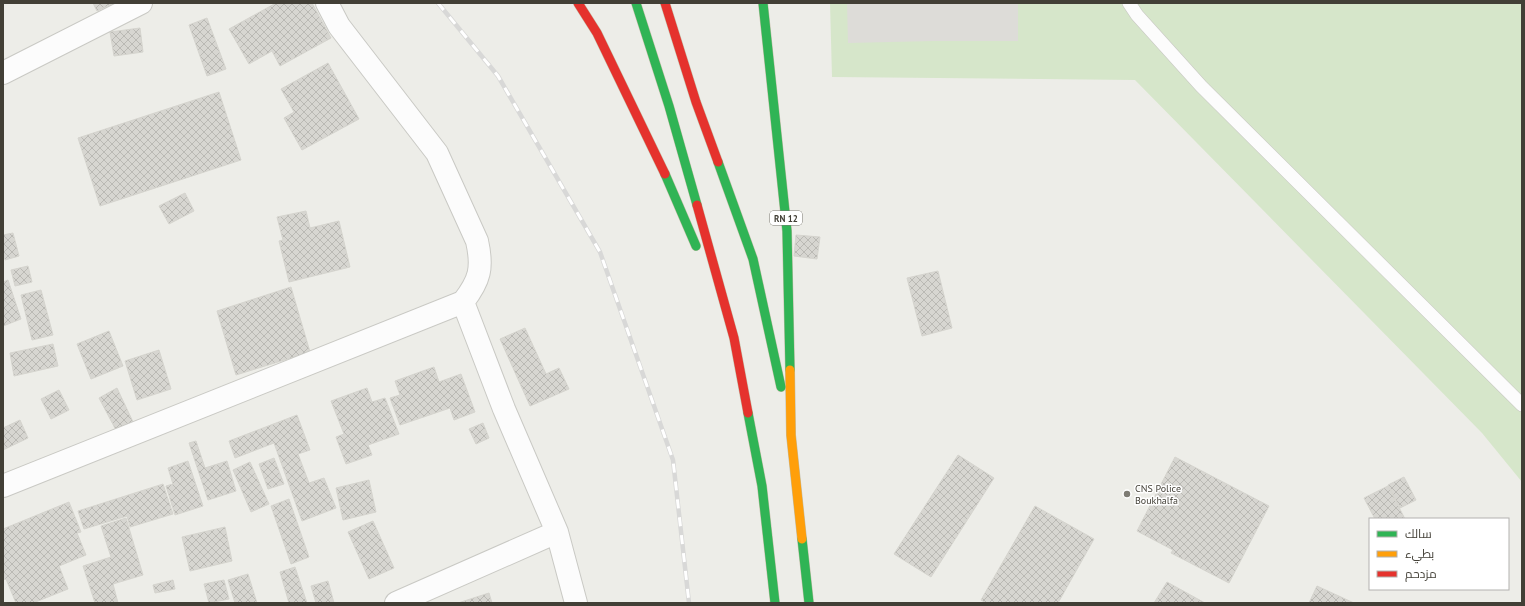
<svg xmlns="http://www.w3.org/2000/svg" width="1525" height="606" viewBox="0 0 1525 606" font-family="'PT Sans',Cairo,sans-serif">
	<defs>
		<pattern id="building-cross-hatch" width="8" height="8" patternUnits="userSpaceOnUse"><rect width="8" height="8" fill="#d7d6d1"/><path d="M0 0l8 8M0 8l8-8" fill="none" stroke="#bab9b4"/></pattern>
	</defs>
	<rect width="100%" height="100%" fill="#edede8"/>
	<path fill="#d6e6ca" d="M830,3h692v479l-40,-49 -347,-353 -303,-3z"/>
	<path fill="#dddcd8" d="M847,3h171v38h-85l-85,2z"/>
	<path fill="url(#building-cross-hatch)" stroke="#d5d4ce" d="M93,3h21l-17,8z
		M276,3h36l19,35 -51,28 -8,-15 -23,13 -20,-35z
		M207,18l19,51 -19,7 -18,-51z
		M140,28l3,24 -29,4 -4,-24z
		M328,63l31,56 -57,31 -18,-32 10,-6 -13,-23z
		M219,92l22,68 -141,46 -22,-68z
		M185,193l9,18 -25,13 -10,-18z
		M306,211l4,17 29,-7 11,46 -61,15 -10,-41 4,-1 -6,-23z
		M13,233l6,23 -14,4 -2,-7v-18z
		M796,235l24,2 -3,22 -23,-3z
		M28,266l4,16 -17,4 -4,-16z
		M938,271l14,57 -30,8 -15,-58z
		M8,280l13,39 -18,7v-44z
		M291,287l19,65 -74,23 -19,-64z
		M41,290l12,45 -21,5 -11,-45z
		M525,328l21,46 13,-6 10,21 -39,17 -30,-67z
		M109,331l14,35 -32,13 -14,-35z
		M53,344l5,22 -44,10 -4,-23z
		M159,350l12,39 -34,11 -12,-39z
		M434,367l5,15 22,-8 14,38 -21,8 -4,-12 -50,17 -10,-27 10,-3 -5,-14z
		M117,388l17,36 -17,8 -18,-34z
		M367,388l5,14 13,-4 14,36 -31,11 4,10 -26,9 -10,-27 8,-3 -13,-33z
		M59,390l10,20 -18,9 -10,-20z
		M297,415l13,35 -12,4 11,29 15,-5 12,30 -34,13 -28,-78 -39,15 -6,-17z
		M20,420l8,18 -25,12v-22z
		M483,423l6,15 -13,6 -7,-15z
		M196,441l9,27 22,-7 9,30 -28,9 -19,-57z
		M958,455l36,23 -63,99 -37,-23z
		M1175,457l94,49 -40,77 -58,-30 2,-3 -36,-19z
		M274,458l10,26 -16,5 -9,-25z
		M188,461l15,45 -28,9 -9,-29 7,-2 -5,-16z
		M250,462l19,42 -18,8 -18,-42z
		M1404,477l12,23 -16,8 -12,-23z
		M369,480l7,32 -33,8 -7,-32z
		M163,484l10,30 -43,13 -3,-11 -43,13 -6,-18z
		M1388,486l17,33h-30l-11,-21z
		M289,499l20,58 -18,7 -20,-58z
		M69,502l12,30 -4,1 9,22 -27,11 9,23 -35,14h-17l-10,-24 -3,1v-51z
		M1035,506l59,33 -36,64h-72l-5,-3z
		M126,518l17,57 -30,9 5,19h-23l-12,-37 28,-9 -10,-31z
		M373,521l21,47 -25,11 -21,-47z
		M225,527l7,34 -42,10 -8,-34z
		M295,567l12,36h-18l-9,-31z
		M248,574l9,29h-22l-7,-23z
		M173,580l2,9 -20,4 -2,-8z
		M224,580l5,19 -20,4 -5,-19z
		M328,581l6,22h-18l-5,-17z
		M1167,582l38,21h-51z
		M1317,586l37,17h-45z
		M489,593l3,10h-34z"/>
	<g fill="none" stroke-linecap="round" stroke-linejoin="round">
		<defs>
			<path id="lane" d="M1129,3l8,12 64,71 321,319"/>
			<path id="street" d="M3,73l138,-70
				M463,302l41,107 53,123 19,71
				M3,486l460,-184c17,-22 20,-34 14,-61l-40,-88 -98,-127 -12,-23
				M396,603l161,-71"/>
			<path id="fast" d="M636,3l33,103 28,99
				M763,3l24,228 3,139
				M718,162l35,97 28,128
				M665,174l31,72
				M748,413l14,73 13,117
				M802,539l7,64"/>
			<path id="slow" d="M790,370l1,65 11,104"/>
			<path id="jam" d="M578,3l19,30 68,141
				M665,3l31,99 22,60
				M697,205l37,133 14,75"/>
		</defs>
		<use href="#lane" stroke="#c9c9c4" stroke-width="14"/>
		<use href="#street" stroke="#c9c9c4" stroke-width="24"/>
		<use href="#fast" stroke="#c2bda7" stroke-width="10"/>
		<use href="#slow" stroke="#c2bda7" stroke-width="10"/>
		<use href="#jam" stroke="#c2bda7" stroke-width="10"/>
		<use href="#lane" stroke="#fcfcfc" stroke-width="13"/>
		<use href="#street" stroke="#fcfcfc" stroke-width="22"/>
		<use href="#fast" stroke="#30b455" stroke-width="9"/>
		<use href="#slow" stroke="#ff9f0a" stroke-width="9"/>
		<use href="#jam" stroke="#e5322d" stroke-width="9"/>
		<defs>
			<path id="rail" d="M438,3l60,73 102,176 73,208 16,143"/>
		</defs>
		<use href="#rail" stroke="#d8d8d7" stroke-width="4.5"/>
		<use href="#rail" stroke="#fff" stroke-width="3" stroke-dasharray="9" stroke-linecap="butt"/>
	</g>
	<circle fill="#7e7c74" stroke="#fff" stroke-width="1.5" cx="1127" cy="494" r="4"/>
	<g text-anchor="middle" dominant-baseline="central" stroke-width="3" stroke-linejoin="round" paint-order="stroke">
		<rect fill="#fff" stroke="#7b7972" stroke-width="1" x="770" y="211" width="32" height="14" rx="3"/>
		<g font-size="9" font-weight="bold" fill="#423f36">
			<text x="786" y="218">RN 12</text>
		</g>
		<g font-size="10" fill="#423f36" stroke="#fff" text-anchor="start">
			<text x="1135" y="488">CNS Police<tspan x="1135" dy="12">Boukhalfa</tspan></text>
		</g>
	</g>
	<rect width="1525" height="606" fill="none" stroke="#423f36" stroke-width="8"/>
	<rect x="1369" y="518" width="140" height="72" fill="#ffffff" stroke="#b3b2af"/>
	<rect x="1377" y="531" width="20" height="6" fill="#30b455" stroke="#b3b2af"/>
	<text x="1405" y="538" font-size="12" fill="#423f36">سالك</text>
	<rect x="1377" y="551" width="20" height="6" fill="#ff9f0a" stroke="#b3b2af"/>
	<text x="1405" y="558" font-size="12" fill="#423f36">بطيء</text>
	<rect x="1377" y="571" width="20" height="6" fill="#e5322d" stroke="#b3b2af"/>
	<text x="1405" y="578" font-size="12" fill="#423f36">مزدحم</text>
</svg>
